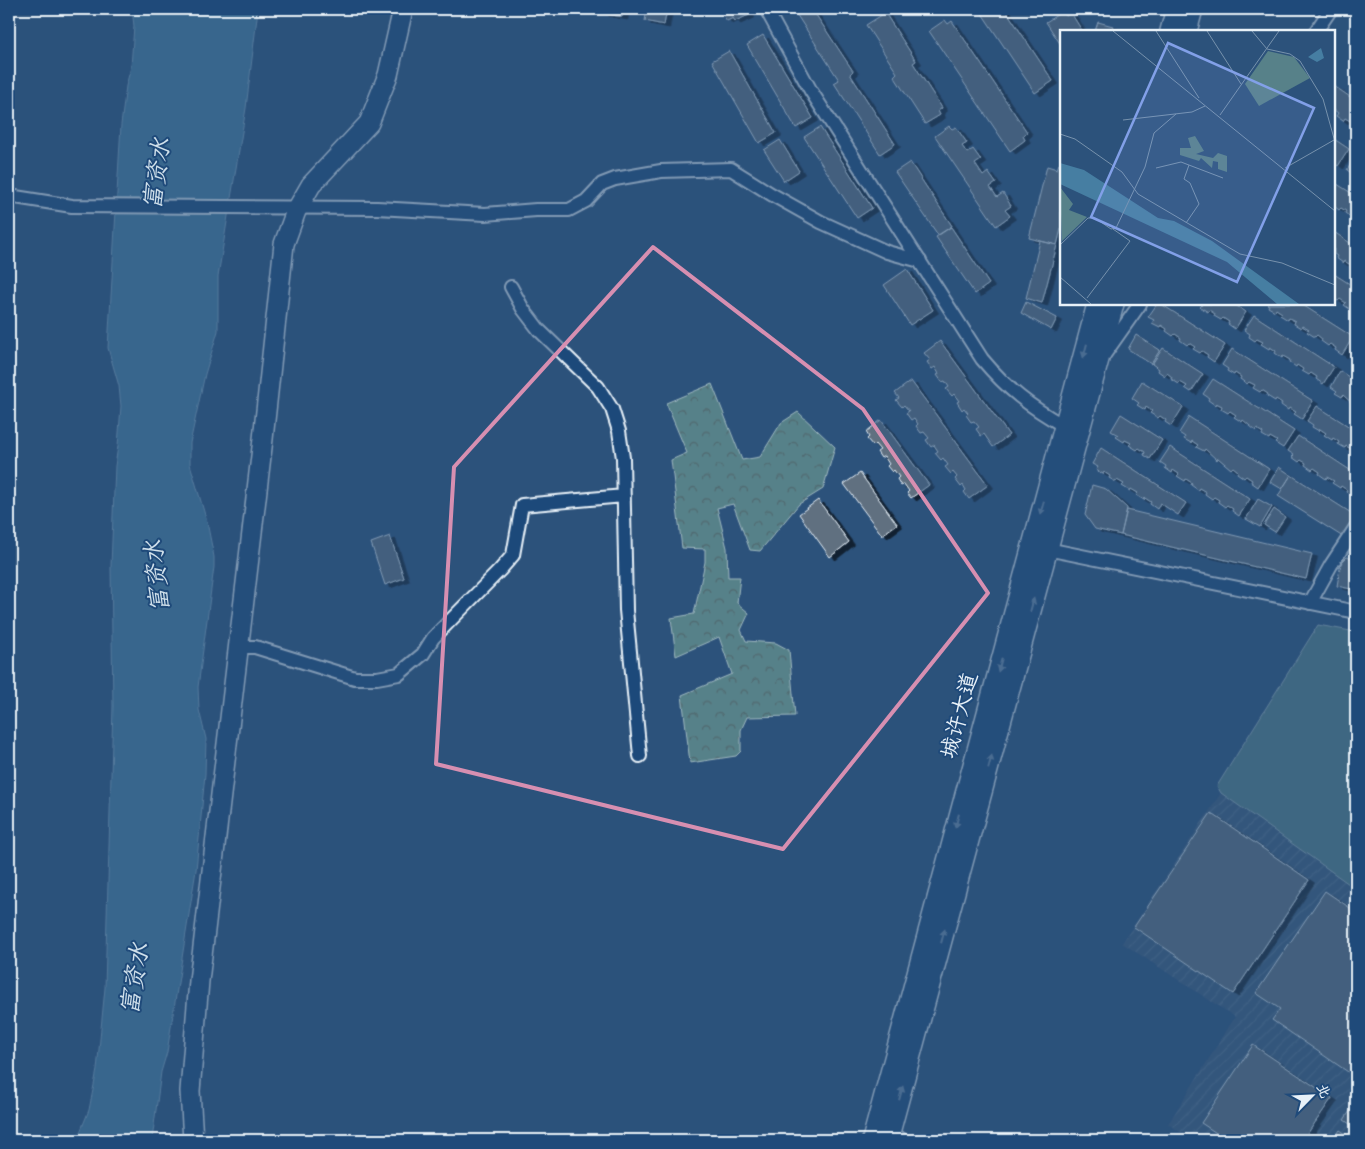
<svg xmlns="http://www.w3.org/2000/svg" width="1365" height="1149" viewBox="0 0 1365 1149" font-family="'Indie Flower','LXGW WenKai TC',sans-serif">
	<defs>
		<pattern id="industrial-furrows" width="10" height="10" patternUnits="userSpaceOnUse" patternTransform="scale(1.25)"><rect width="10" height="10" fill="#3c5b7c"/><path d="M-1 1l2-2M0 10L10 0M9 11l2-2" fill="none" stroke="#58738f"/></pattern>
		<pattern id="forest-crowns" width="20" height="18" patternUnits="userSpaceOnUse" patternTransform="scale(1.25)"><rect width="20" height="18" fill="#578189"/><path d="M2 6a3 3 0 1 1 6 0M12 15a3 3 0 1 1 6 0" fill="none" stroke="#4f676d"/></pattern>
		<filter id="shadow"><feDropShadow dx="5.5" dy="3" stdDeviation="0" flood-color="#0009"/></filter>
	</defs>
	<rect width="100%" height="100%" fill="#2c527b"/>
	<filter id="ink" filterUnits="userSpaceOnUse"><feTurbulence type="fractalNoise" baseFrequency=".02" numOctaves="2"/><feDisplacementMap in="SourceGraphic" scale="10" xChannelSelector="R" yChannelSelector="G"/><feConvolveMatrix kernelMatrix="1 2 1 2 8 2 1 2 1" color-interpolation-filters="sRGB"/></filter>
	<g filter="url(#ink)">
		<path fill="url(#industrial-furrows)" d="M1221,793l135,96v251h-164l-24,-16 67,-107 -113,-74z"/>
		<path fill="url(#forest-crowns)" stroke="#a0b9c0" d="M712,384l30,76 18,-3 21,-34 17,-11 37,35 -12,42 -24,15 -39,47 -10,-1 -17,-46 -16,4 10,40 1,29h12l-3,26 12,10 -8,17 5,11 30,2 13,7 6,66 -48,1 -6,13v21l-5,5 -46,7 -8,-68 50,-21 -13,-37 -43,19 -5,-38 23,-4 11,-52v-13l-23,-1 -11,-88 16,-7 -21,-50z"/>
		<path fill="#578189" stroke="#a0b9c0" d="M1318,625l38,7v257l-135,-96 -4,-7z"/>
		<path fill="#467ea2" stroke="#87acc4" d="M132,9h126l-12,99 -28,168v55l-13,43 -15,69v21l17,58 7,35v10l-16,120 1,23 7,29 -1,35 -9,96 -29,182 -6,20 -9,68h-75l12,-30 8,-40 8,-82 8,-282 -2,-140 4,-100 3,-20 3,-40 -2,-20 -11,-38 13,-223 5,-39 5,-19 3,-41z"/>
		<path fill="#607080" stroke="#e8f1f8" filter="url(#shadow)" d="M604,9h20l-2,8 -19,-4z
			M647,9h20l-3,16 -19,-4z
			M719,9h28l2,6 -14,6 -2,-3 -6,3z
			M793,9h19l41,62 -3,3 45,70 -15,10 -46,-71 5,-3z
			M979,9h26l48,72 -18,12z
			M1063,11l3,5 5,-3 10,16 -4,2h-16v14l-15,-23z
			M885,13l31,48 -3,2 29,45 -4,3 2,4 -15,9 -31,-48 3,-3 -31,-48z
			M945,20l3,4 4,-3 75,111 -4,4 2,4 -15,11 -81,-120z
			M1098,22l15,4 -1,5h-17z
			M763,35l50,83 -17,10 -49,-83z
			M729,51l47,82 -17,10 -47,-82z
			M1334,86l22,15v28l-6,-4 2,-3 -7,-4 -2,3 -7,-5 2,-3 -4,-3z
			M949,126l3,3 4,-2 11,16 -5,3 5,7 6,-4 8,11 -6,4 8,12 5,-4 8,11 -6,4 7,10 6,-4 8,13 -6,4 5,6 -14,10 -61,-90z
			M820,127l52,81 -15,10 -53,-81z
			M1334,139l15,10 -11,17 -4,-3z
			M780,140l19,31 -15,10 -20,-31z
			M1356,155v24l-5,-3 2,-2 -6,-4z
			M910,162l42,64 -14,9 -43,-63z
			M1059,164l2,1v64l-4,16 -28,-7 18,-72 10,3z
			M1337,184l19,12v22l-2,-2 -2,2 -7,-5 1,-2 -5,-3 -2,2 -5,-4v-16z
			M951,227l38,57 -14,10 -39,-57z
			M1334,232l22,15v24l-6,-4 1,-2 -7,-4 -1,2 -7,-5 1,-2 -3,-2z
			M1040,241l17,4 -15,58 -16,-5z
			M907,269l26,41 -23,15 -26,-40z
			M1334,274l22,14v22l-3,-2 -2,2 -7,-5 2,-2 -6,-4 -2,2 -4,-2z
			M1026,302l31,16 -6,12 -30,-17z
			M1157,304h4l64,41 -11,17 -7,-5 1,-2 -6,-4 -2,2 -7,-4 2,-2 -6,-4 -2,2 -7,-5 1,-2 -6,-4 -2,2 -7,-5 1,-2 -6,-4 -1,2 -8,-4 2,-3 -6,-3z
			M1200,304h34l12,8 -11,17 -7,-5 1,-2 -6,-4 -2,2 -7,-4 1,-2 -6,-4 -1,2 -8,-5 2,-2z
			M1267,304h34l52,33 -11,18 -7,-5 1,-2 -6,-4 -2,2 -7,-5 1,-2 -5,-4 -2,2 -8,-5 2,-2 -7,-4 -1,2 -7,-4 1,-3 -6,-3 -1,2 -8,-5 2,-2 -6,-4 -1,2 -7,-4 1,-2z
			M1254,315l80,52 -11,17 -7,-5 1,-2 -6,-4 -2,2 -7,-4 1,-2 -6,-4 -1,2 -7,-5 1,-2 -7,-4 -1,2 -7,-5 1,-2 -6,-4 -1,2 -8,-5 2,-2 -6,-3 -2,2 -6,-4 1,-3 -6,-4z
			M1136,335l24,15 -9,14 -23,-15z
			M940,341l69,94 -16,12 -9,-13 -3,2 -5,-7 3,-2 -5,-6 -3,1 -5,-7 2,-2 -4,-5 -2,2 -5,-8 2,-1 -5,-7 -2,2 -6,-7 3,-2 -4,-6 -3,1 -5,-7 2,-1 -4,-7 -3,2 -5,-7 3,-2 -6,-7z
			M1356,346v17l-1,-1 1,-2 -6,-4z
			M1163,348l40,26 -12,18 -6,-4 2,-2 -7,-4 -1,2 -8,-5 1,-2 -5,-4 -2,3 -7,-5 1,-2 -7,-5z
			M1232,349l81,52 -11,18 -8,-5 2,-2 -7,-4 -1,2 -7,-5 1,-2 -6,-4 -1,2 -8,-5 1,-2 -6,-4 -2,2 -7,-4 2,-3 -6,-3 -2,2 -7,-5 1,-2 -6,-4 -1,2 -7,-4 1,-2 -6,-4z
			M1340,371l16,11 -1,24 -12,-11 -1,2 -7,-4 2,-2 -6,-4z
			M1213,379l81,52 -11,17 -8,-5 2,-2 -7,-4 -1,2 -7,-4 1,-2 -6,-4 -1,2 -13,-11 -1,2 -8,-5 2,-2 -6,-4 -2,2 -7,-4 1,-3 -6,-3 -1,2 -7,-5 1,-2 -6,-4z
			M911,381l77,104 -19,14 -5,-7 2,-2 -3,-5 -2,2 -6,-8 2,-2 -4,-5 -2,2 -6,-7 3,-2 -5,-7 -2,2 -6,-7 3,-2 -4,-6 -3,2 -5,-7 3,-2 -5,-6 -3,1 -5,-7 2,-2 -4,-6 -3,2 -5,-7 3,-2 -5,-6 -2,2 -6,-7 3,-2 -4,-5z
			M1142,381l41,26 -12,19 -6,-4 1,-2 -6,-4 -2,2 -8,-5 2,-2 -6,-4 -1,3 -8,-5 2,-2 -7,-5z
			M1317,406l39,25v25l-4,-3 1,-3 -7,-4 -1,2 -7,-4 1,-2 -6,-4 -1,2 -8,-5 2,-2 -6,-4 -1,2 -7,-4 1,-2 -6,-4z
			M1121,414l41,26 -12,19 -6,-4 1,-3 -6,-4 -2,2 -8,-5 2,-2 -6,-3 -1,2 -8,-5 2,-2 -7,-4z
			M1189,417l80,52 -11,18 -7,-5 1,-2 -6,-4 -2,2 -7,-5 1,-2 -5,-4 -2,2 -13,-11 -1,2 -12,-11 -1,2 -8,-4 2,-2 -6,-4 -1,2 -7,-4 1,-2 -6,-4z
			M881,420l48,65 -18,13 -4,-5 2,-2 -5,-7 -3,2 -4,-7 2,-2 -5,-7 -2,2 -5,-6 2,-2 -5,-8 -3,2 -4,-6 3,-2 -5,-6 -2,2 -6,-7 2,-2 -3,-5z
			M1298,436l58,38v22l-2,-2 -1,2 -7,-4 1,-2 -6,-4 -1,2 -8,-5 2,-2 -7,-4 -1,2 -7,-5 1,-2 -6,-4 -2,2 -7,-5 1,-2 -5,-3 -2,2 -7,-5 2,-2 -6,-4z
			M1170,447l80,52 -11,17 -7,-5 1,-2 -6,-4 -2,2 -7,-5 1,-2 -5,-3 -2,2 -7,-5 1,-2 -7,-4 -1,2 -7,-5 1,-2 -6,-4 -1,2 -8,-5 2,-2 -6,-4 -1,3 -7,-5 1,-2 -6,-4z
			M1101,448l85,55 -8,12 -18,-12 -3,6 -7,-5 1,-2 -6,-4 -1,2 -8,-5 2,-2 -7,-4 -1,2 -8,-5 2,-2 -7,-4 -1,2 -7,-4 1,-2 -6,-4 -1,2 -7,-4 2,-3 -6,-3z
			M1279,467l12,8 -9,14 -12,-7z
			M860,473l37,51 -15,11 -38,-51z
			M1291,475l65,41 -13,21 -65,-41z
			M1092,485l14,4 21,19 -6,27 -26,-6 -10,-14z
			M1258,499l14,8 -12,20 -14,-8z
			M818,500l31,42 -19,15 -31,-43z
			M1274,509l11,8 -10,15 -11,-7z
			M1127,510l185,44 -6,25 -185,-44z
			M390,536l14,42 -19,7 -14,-42z
			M1347,557l9,2v31l-19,-4 4,-23z
			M1211,813l98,67 -76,114 -99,-67z
			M1325,891l31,21v154l-5,8 -79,-54 8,-11 -24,-16z
			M1253,1045l79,53 -29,42h-76l-26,-17z
			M1356,1102v26l-12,-8z
			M1340,1130l15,10h-22z"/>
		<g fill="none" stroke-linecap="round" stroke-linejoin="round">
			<defs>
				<path id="street" d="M766,9l45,82 171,268c26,31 47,47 82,67
					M1316,31l15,-22
					M9,196l63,10 305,2 108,6 51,-4h33l17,-9 16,-17 13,-5 46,-8 70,-2 40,25 50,28 66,30 33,9
					M511,287l12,22 16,21 59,57 14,22 7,22 4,27 3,152 14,146
					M1104,355l36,-51
					M1047,549l309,63
					M1310,603l21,-38 25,-38
					M238,647h17l100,31h22l22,-4 24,-20 10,-16 67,-68 13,-15 9,-50 102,-9
					M891,1132l11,8"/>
				<path id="secondary" d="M1170,31l6,-22
					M1187,31l6,-22
					M193,1140l-3,-49 9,-110 64,-542 21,-195 12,-33 15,-26 58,-62 19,-48 15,-66
					M872,1140l225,-836
					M888,1140l226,-836"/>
			</defs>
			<use href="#street" stroke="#e8f1f8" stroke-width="16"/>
			<use href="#secondary" stroke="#e8f1f8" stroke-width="22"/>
			<use href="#street" stroke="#1f4a7a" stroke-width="12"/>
			<use href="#secondary" stroke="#1f4a7a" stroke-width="19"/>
		</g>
		<defs><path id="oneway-solid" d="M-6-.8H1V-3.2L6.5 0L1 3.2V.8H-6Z" transform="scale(1.25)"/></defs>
		<g fill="#6f8dac">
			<use href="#oneway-solid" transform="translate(1085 351) rotate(105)"/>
			<use href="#oneway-solid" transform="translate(1042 508) rotate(105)"/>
			<use href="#oneway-solid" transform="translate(1032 605) rotate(-75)"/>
			<use href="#oneway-solid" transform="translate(1000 665) rotate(105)"/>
			<use href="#oneway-solid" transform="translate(990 762) rotate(-75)"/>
			<use href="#oneway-solid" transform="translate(957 821) rotate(105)"/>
			<use href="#oneway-solid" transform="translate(943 936) rotate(-75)"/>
			<use href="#oneway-solid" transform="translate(901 1093) rotate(-75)"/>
		</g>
	</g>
	<path d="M0 0H1365V1149H0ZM653,247l210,162 125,184 -205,256 -347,-85 18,-297z" fill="#2c527b" fill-opacity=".55" fill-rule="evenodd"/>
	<path fill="none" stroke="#d78fb1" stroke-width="4" stroke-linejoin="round" d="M653,247l210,162 125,184 -205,256 -347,-85 18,-297z"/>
	<g text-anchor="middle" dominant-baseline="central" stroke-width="4" stroke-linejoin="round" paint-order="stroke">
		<g font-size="22" fill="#e8f1f8" stroke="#1f4a7a">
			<text transform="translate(961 716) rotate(-75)">城许大道</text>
		</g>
		<g font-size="24" font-style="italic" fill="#d0e0eb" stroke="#1f4a7a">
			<text transform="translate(159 174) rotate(-82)">富资水</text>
			<text transform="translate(159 576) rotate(-96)">富资水</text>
			<text transform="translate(137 979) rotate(-81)">富资水</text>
		</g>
	</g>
	<g transform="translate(1060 30)">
		<rect width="275" height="275" fill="#2c527b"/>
		<path d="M135,106l9,15 -8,3 17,4 5,-5 9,3v16l-9,-3v-7l-5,-1 -1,7 -11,-10 -2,3 -19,-6v-7h11l-3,-10zM0,157l13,17 -4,6 18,7 -25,24z" fill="#578189"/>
		<path d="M208,21l26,6 16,21 -51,28 -14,-22z" fill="#578189"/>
		<path d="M261,18l3,10 -7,4 -9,-5zM0,133l24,7 74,48 16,3 38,20 87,63h-22l-50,-42 -167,-78z" fill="#467ea2"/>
		<path fill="none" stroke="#7792ad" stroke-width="1" d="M53,1l222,180M96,1l43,67M147,1l34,53M192,1l15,18 23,5 10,7 23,38 12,43M160,85l59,-84M63,90l69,-8 13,-6M0,104l15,5 47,33 16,22 102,60 42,9 53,22M96,138l25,-6 42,16M225,138l49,-28M126,193l13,-19 -9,-21 -6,-4 5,-14M0,215l28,-27h7l16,11 5,-1 29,-61 9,-34 22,-19M0,247l31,27M27,268l43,-57 -17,-12"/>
		<path fill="#82a0e8" fill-opacity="0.15" stroke="#82a0e8" stroke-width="2.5" d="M108,13l146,65 -77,174 -146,-65z"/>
		<rect width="275" height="275" fill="none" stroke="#e8f1f8" stroke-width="2.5"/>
	</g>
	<rect width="1365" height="1149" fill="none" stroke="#1f4a7a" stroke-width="30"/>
	<rect x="15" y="15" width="1335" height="1119" fill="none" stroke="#e8f1f8" stroke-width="2" filter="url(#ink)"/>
	<g transform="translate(1312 1096) rotate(66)" stroke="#1f4a7a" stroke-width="4" paint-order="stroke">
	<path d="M0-4L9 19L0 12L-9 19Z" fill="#e8f1f8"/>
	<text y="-8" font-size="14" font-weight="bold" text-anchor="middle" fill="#e8f1f8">北</text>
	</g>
</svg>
